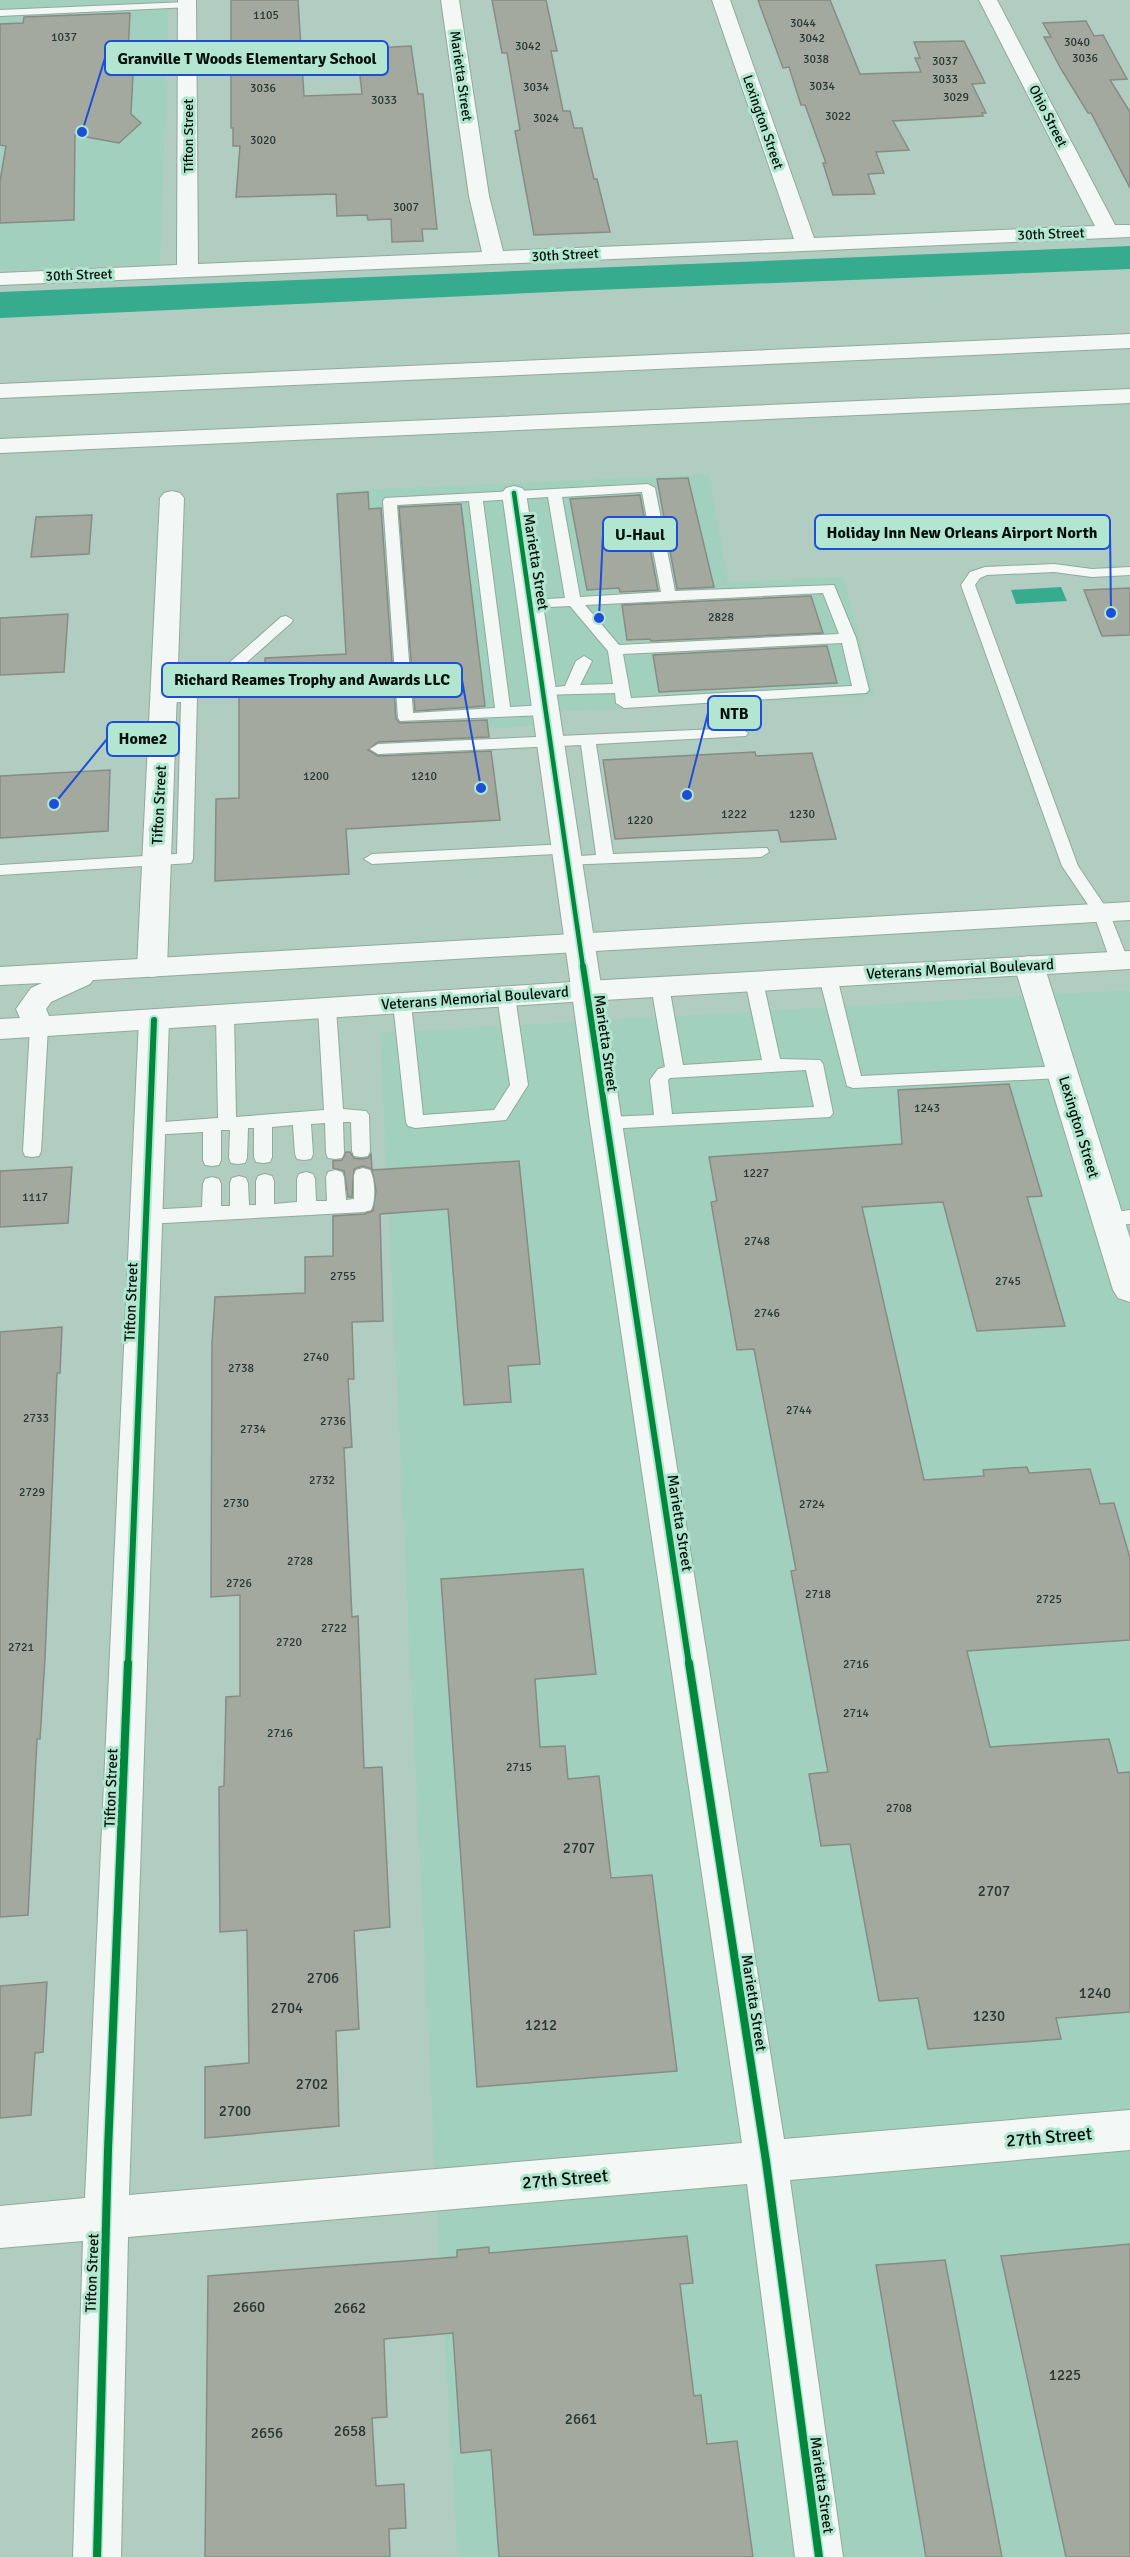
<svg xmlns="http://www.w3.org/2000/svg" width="1130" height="2557" viewBox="0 0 1130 2557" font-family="Signika,sans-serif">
	<rect width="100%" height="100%" fill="#b1cdc2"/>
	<path fill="#a2d0bf" d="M0,0h169l-9,264 -160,6z
		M709,474l19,108 115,-5 32,119 -343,17 2,13 -184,11 -13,-246z
		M1130,990v1567h-672l-20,-327 -58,-1197z"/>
	<path fill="#37ab8e" d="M1130,246v23l-535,21 -595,28v-26z
		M1061,587l6,14 -51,3 -5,-14z"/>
	<path fill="#a4a9a0" stroke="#878c83" stroke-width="1.5" d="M231,0h67l6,96 58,-2 -5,-45 54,-3 7,48h5l14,135h-15l1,12 -31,1 -1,-23 -23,1 -1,-5 -30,1 -1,-22 -100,3 4,-51h-7v-18h-2z
		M492,0h54l11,51h-6l12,60h7l4,17h8l12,51h3l13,53 -76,3 -19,-104 5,-1 -13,-77h-5z
		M758,0h72l30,74 61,-2 -6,-14h5l-6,-16 50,-1 21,42 -13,1 14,29h-4l1,3 -90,5 16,29 -33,2 8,21 -16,1 7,20 -42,1 -10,-32h3l-21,-58h-4l-12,-38 -6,1z
		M130,13l-2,41h6l-3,60 10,9 -22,20 -44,-8 -1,85 -74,3v-42l6,-35 -6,-1v-121l23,-1 1,-6z
		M1086,21l8,15 9,-1 24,44 -17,1 20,32v76l-39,-75h-3l-27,-44 -17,-32h7l-8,-14z
		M688,478l26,109 -37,2 -20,-110z
		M368,492l1,17 12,-1 15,211 4,4 87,-3 2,17 -111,5 -10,8 10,6 113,-5 9,69 -154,9 3,45 -134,7 1,-82 23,-1v-120l26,-1v-19l81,-4 -9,-160z
		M640,495l18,95 -38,2 -1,-4 -32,2 -17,-91z
		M461,504l24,202 -70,5 -16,-204z
		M92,515l-3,39 -58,3 5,-40z
		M1130,588v47l-28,1 -18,-46z
		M811,596l12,37 -172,8 -1,-2 -23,1 -5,-35z
		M68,614l-4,58 -64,3v-57z
		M827,646l10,37 -178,9 -6,-37z
		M755,752l1,4 56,-3 24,86 -55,3 -3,-12 -163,9 -12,-79z
		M110,770l-2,61 -108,7v-62z
		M1009,1084l33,112 -15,1 38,129 -88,5 -34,-129 -81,5 62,273 60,-4 -1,-6 44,-3 2,6 61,-4 10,35 14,-1 16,55v82l-163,11 23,96 119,-8 9,34 12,-1v240l-74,6 5,21 -133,10 -10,-51 -39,3 -29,-157 -29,2 -12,-72 19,-2 -37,-201 5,-1 -42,-221 -17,1 -26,-148 6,-1 -8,-44 193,-13 -4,-54z
		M346,1152h4l4,6 7,1 7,-1 3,-4 1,15 -10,-3 -8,3 -2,28h-4l-4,-26 -11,-3v-7l9,-1z
		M519,1161l21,203 -32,2 3,36 -47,3 -16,-196 -68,5 3,107 -31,1 2,57h-6l4,68 -8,1 8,169 6,-1 6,152 18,-1 8,160 -36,4 5,98 -23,2 3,95 -134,12v-71l44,-4 -2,-133 -27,2 -1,-145 5,-1 2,-89 14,-1v-101l-29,2 1,-254 3,-46 90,-4v-36l28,-1v-40l31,-2 9,-3 3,-21 -4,-20z
		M72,1167l-4,56 -68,4v-56z
		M62,1327l-2,46h-3l-12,285 -5,81h-3l-9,176 -28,2v-585z
		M583,1569l13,105 -61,5 5,68 25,-1 3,33 31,-3 12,102 41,-3 25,196 -200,16 -36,-508z
		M47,1982l-4,70 -8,1 -4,62 -31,3v-132z
		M687,2236l6,47 -13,1 14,112 7,-1 6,49 30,-3 16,116h-254l-8,-107 -30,3 -8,-120 -69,6 3,78 -15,1 4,68 28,-2 2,44 -17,1 1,28h-185l3,-281 249,-19v-7l32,-3v6z
		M1130,2244v313h-64l-65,-301z
		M945,2260l57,297h-76l-50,-292z"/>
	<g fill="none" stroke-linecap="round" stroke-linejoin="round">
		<defs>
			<path id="lane" d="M187,2l4,1v4l-191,9v-6z
				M648,484l7,4 20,103 159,-6 22,53 13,52 -3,3 -242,15 -8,-5 -1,-10 -77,2 -3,-3 3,-3 27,-3 11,-25 8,-5 8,5 -12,24 33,-1 -5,-33 -38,-45 -40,2 -7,-4 7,-4 35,-2 -17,-101 -65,4 27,206 36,-2 8,5 -8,5 -146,6 -2,-3 -15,-217 2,-3zM642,492l19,100 -81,5 -18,-100zM469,501l26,207 -82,5 -16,-208zM823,593l16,41 -220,11 -34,-40zM842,643l10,43 -221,12 -8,-44z
				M1054,564l38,5 38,-2v8l-38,2 -38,-5 -67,3 -7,3 -5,7 103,281 31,46 19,48 -3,4h-12l-3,-4 -17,-48 -31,-46 -101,-281 9,-13 15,-5z
				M286,616l7,4 -2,3 -53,47 -74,6 -8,-5 8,-5 65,-3 52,-46z
				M189,692l8,5 -4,162 -2,4 -191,12v-10l177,-11 4,-152 -18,1 -8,-5 8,-5z
				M740,728l8,5 -2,3 -150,8 17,110 154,-6 2,4 -8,5 -198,8 -2,-4 2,-4 33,-2 -15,-110 -203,9 -8,-5 8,-5z
				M567,844l8,5 -2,4 -201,11 -8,-5 8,-5z
				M828,971l6,2 3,4 24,99 201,-10 6,2 3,4 -3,4 -6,2 -209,10 -6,-2 -28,-109 3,-4z
				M754,975l6,2 3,4 17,78 40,1 3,4 10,49 -3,4 -224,12 -7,-2 -2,-4 2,-4 7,-2 48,-2 -4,-35 8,-11 7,-2 -14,-81 3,-4h12l3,4 14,79 79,-5 -17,-79 3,-4zM806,1070l8,37 -142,7 -4,-34 2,-2z
				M506,990l6,2 3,4 13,89 -22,35 -91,8 -7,-2 -2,-4 -13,-119 3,-4h12l3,4 12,112 71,-5 16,-25 -13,-89 3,-4z
				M327,1002l6,2 3,4 7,101 23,2 3,4 1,36 -2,5 -7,1 -7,-1 -2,-5 -1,-29h-8l1,31 -2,5 -7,1 -7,-1 -2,-5 -1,-30 -14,1 2,30 -2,5 -7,1 -7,-1 -2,-5 -2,-29 -21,2v30l-2,5 -7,1 -7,-1 -2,-5v-29h-6l-1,30 -2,5 -7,1 -7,-1 -2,-5 1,-28h-9v30l-2,5 -7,1 -7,-1 -2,-5v-28l-53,3 -7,-2 -2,-4 2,-4 7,-2 68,-5 -2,-103 3,-4h12l3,4 2,102 88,-7 -6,-102 3,-4z
				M39,1021l6,2 3,4 -7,124 -2,5 -7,1 -7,-1 -2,-5 7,-124 3,-4z
				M363,1168l7,2c5,9 6,31 1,40l-7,2 -218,12 -7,-2 -3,-5 3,-5 7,-2 56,-3 1,-23 2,-5 7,-2 7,2 2,5v22h9v-23l2,-5 7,-2 7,2 2,5 1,22h7v-24l2,-5 7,-2 7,2 2,5v23l23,-2v-23l2,-5 7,-2 7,2 2,5 1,22h11l-1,-24 2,-5 7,-2 7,2 2,5 2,23 8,-1v-24l2,-5z
				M1130,1210v14l-22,2 -7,-2 -3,-5 3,-5z"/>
			<path id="street" d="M178,0h18l2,264 284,-12 -13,-56 -28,-196h18l30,196 14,55 291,-12 -82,-239h18l84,238 281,-12 -116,-226h18l118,225h15v12l-1130,48v-12l177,-8z
				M514,486l8,2 4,5 96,630 162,1016 346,-29v40l-340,30 53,377h-48l-48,-373 -619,53 -7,320h-48l10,-316 -83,7v-42l85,-8 54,-1178 4,-7 11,-3 11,3 4,7 -40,1175 613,-52 -152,-1020 -88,-630 4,-5z
				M172,491l8,2 4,5 -17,470 -5,7 -10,2 -10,-2 -5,-7 23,-470 4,-5z
				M1029,956l10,2 5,7 86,273v64l-12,-4 -5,-8 -99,-325 5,-7z"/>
			<path id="primary" d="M1130,902v18l-1037,60 -3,4 -39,18 -5,7 3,7 538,-35 543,-30v18l-543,32 -587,38v-20l20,-1 -4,-9 15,-21 11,-5 -42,2v-18z"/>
			<path id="highway" d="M1130,334v14l-1130,50v-14z
				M1130,389v14l-1130,50v-14z"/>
		</defs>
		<use href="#lane" stroke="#91a89f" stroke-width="2"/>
		<use href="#street" stroke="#91a89f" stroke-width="2"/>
		<use href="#primary" stroke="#91a89f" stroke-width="2"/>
		<use href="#highway" stroke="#91a89f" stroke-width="2"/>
		<use href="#lane" fill="#f3f8f6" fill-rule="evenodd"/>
		<use href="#street" fill="#f3f8f6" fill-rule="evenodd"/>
		<use href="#primary" fill="#f3f8f6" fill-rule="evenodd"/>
		<use href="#highway" fill="#f3f8f6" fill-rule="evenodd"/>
		<defs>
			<path id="cycleway-far2" d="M514,493l69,474"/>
			<path id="cycleway-far1" d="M583,966l106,698
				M128,1664l26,-644"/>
			<path id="cycleway" d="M689,1663l77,498 53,396
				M97,2557l11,-407 20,-487"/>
		</defs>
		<use href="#cycleway-far2" stroke="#b2e6d1" stroke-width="8"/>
		<use href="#cycleway-far1" stroke="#b2e6d1" stroke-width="10"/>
		<use href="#cycleway" stroke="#b2e6d1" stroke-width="11"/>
		<use href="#cycleway-far2" stroke="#00873e" stroke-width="4.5"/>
		<use href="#cycleway-far1" stroke="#00873e" stroke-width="6"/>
		<use href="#cycleway" stroke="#00873e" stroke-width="8"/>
	</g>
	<g text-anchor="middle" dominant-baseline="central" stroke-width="6" stroke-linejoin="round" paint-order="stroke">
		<g font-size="12" fill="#293630">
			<text x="266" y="15">1105</text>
			<text x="803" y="23">3044</text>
			<text x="64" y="37">1037</text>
			<text x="812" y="38">3042</text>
			<text x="1077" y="42">3040</text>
			<text x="528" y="46">3042</text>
			<text x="1085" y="58">3036</text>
			<text x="816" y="59">3038</text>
			<text x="945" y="61">3037</text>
			<text x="945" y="79">3033</text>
			<text x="822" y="86">3034</text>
			<text x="536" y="87">3034</text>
			<text x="263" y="88">3036</text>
			<text x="956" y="97">3029</text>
			<text x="384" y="100">3033</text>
			<text x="838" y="116">3022</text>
			<text x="546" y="118">3024</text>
			<text x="263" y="140">3020</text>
			<text x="406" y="207">3007</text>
			<text x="721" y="617">2828</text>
			<text x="316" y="776">1200</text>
			<text x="424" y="776">1210</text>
			<text x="734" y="814">1222</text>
			<text x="802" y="814">1230</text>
			<text x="640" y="820">1220</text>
			<text x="927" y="1108">1243</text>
			<text x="756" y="1173">1227</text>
			<text x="35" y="1197">1117</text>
			<text x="757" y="1241">2748</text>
			<text x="343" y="1276">2755</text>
			<text x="1008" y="1281">2745</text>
			<text x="767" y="1313">2746</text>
			<text x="316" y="1357">2740</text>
			<text x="241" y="1368">2738</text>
			<text x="799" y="1410">2744</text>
			<text x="36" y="1418">2733</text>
			<text x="333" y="1421">2736</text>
			<text x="253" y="1429">2734</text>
			<text x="322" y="1480">2732</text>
			<text x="32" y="1492">2729</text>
			<text x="236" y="1503">2730</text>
			<text x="812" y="1504">2724</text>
			<text x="300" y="1561">2728</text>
			<text x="239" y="1583">2726</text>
			<text x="818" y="1594">2718</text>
			<text x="1049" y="1599">2725</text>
			<text x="334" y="1628">2722</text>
			<text x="289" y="1642">2720</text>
			<text x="21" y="1647">2721</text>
			<text x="856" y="1664">2716</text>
			<text x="856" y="1713">2714</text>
			<text x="280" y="1733">2716</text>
			<text x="519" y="1767">2715</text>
			<text x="899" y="1808">2708</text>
		</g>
		<g font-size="14" fill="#00100a" stroke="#b2e6d1">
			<text transform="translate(461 76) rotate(82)">Marietta Street</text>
			<text transform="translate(1048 116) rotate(63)">Ohio Street</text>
			<text transform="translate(763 122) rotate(71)">Lexington Street</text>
			<text transform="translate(188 136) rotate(-90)">Tifton Street</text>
			<text transform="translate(1051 234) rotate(-2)">30th Street</text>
			<text transform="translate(565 255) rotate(-3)">30th Street</text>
			<text transform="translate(79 275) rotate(-2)">30th Street</text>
		</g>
		<g font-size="15" fill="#00100a" stroke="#b2e6d1">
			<text transform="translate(536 562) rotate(81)">Marietta Street</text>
			<text transform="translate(159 805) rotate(-87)">Tifton Street</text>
			<text transform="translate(960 969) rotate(-3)">Veterans Memorial Boulevard</text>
			<text transform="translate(475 998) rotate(-4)">Veterans Memorial Boulevard</text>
			<text transform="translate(606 1043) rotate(82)">Marietta Street</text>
			<text transform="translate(1079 1127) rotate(73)">Lexington Street</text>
			<text transform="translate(131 1302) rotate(-88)">Tifton Street</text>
			<text transform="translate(680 1523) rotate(81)">Marietta Street</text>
			<text transform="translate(111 1788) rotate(-88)">Tifton Street</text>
			<text transform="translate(754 2003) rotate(81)">Marietta Street</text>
			<text transform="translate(92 2273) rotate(-88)">Tifton Street</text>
			<text transform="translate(822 2485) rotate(82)">Marietta Street</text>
		</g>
		<g font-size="15" fill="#293630">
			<text x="579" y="1848">2707</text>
			<text x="994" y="1891">2707</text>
			<text x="323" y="1978">2706</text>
			<text x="1095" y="1993">1240</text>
			<text x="287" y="2008">2704</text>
			<text x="989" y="2016">1230</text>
			<text x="541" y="2025">1212</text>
			<text x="312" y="2084">2702</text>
			<text x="235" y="2111">2700</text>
			<text x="249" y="2307">2660</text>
			<text x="350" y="2308">2662</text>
			<text x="1065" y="2375">1225</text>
			<text x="581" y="2419">2661</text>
			<text x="350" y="2431">2658</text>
			<text x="267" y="2433">2656</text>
		</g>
		<g font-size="18" fill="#00100a" stroke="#b2e6d1">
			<text transform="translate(1049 2137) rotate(-5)">27th Street</text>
			<text transform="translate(565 2179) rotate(-5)">27th Street</text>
		</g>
	</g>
	<path fill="none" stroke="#1d4ed8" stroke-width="2" d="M82 132L105 58M1111 613L1110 532M599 618L603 534M481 788L462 680M687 795L708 713M54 804L107 739"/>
	<g fill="#1d4ed8" stroke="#b2e6d1" stroke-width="2">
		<circle cx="82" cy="132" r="6"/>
		<circle cx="1111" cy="613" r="6"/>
		<circle cx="599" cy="618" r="6"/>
		<circle cx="481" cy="788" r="6"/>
		<circle cx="687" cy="795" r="6"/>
		<circle cx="54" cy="804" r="6"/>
	</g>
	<g fill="#b2e6d1" stroke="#1d4ed8" stroke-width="2">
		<rect x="105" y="41" width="283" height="34" rx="6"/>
		<rect x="815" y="515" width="295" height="34" rx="6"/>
		<rect x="603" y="517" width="74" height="34" rx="6"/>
		<rect x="162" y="663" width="300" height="34" rx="6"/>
		<rect x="708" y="696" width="53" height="34" rx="6"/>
		<rect x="107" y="722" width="72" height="34" rx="6"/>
	</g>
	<g font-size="16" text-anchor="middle" font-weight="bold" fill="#00100a">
		<text x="247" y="64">Granville T Woods Elementary School</text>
		<text x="962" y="538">Holiday Inn New Orleans Airport North</text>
		<text x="640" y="540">U-Haul</text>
		<text x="312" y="685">Richard Reames Trophy and Awards LLC</text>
		<text x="734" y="719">NTB</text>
		<text x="143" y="744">Home2</text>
	</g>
</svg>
